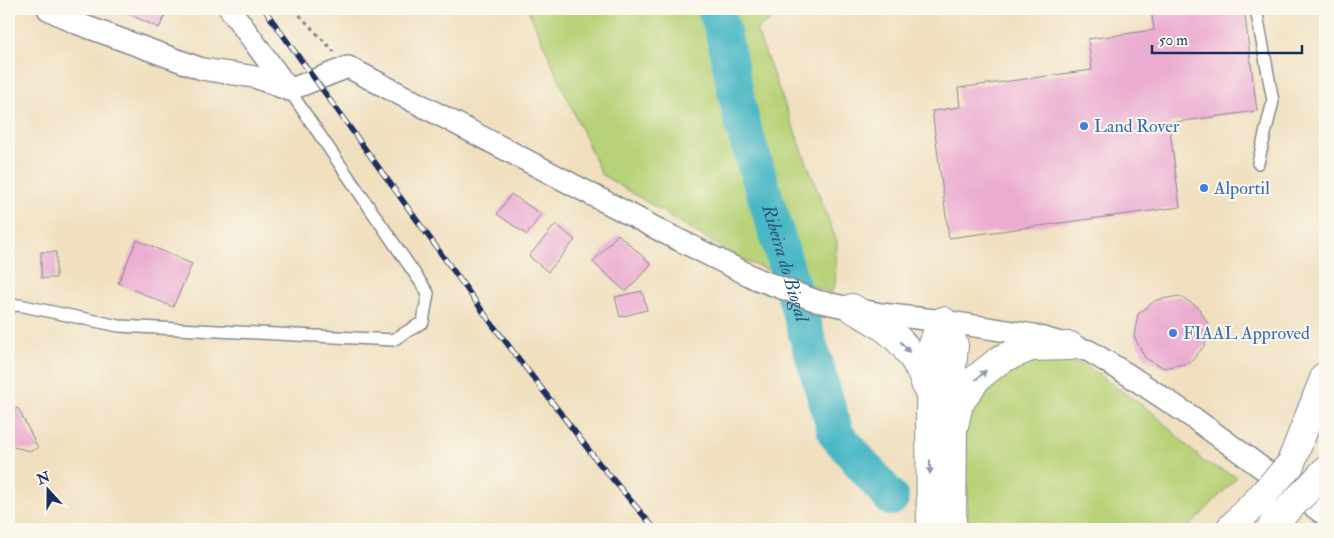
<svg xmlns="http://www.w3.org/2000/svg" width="1334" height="538" viewBox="0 0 1334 538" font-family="'IM FELL Double Pica',serif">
	<rect width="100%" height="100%" fill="#fbf7ec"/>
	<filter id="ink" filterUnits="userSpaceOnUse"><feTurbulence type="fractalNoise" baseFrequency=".02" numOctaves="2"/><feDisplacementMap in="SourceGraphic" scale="10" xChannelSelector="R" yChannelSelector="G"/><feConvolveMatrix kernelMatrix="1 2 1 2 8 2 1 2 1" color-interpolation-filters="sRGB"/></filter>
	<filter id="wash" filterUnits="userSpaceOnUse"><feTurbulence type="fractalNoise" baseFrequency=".0096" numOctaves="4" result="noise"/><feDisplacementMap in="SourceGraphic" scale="20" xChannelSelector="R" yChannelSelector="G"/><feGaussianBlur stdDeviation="1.12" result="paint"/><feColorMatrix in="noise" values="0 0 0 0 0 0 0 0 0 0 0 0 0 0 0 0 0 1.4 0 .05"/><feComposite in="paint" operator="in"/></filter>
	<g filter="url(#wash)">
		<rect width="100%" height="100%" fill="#f0e0c0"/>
		<path fill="#b8d277" stroke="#6a806a" d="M528,9h262l-34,20 81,213 -2,44 -4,7 -89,-33 -141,-86z
			M1047,356l37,9 68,47 52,50 33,15 -50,52h-219l-5,-101 11,-32 29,-26z"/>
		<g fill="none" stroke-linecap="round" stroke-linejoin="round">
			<path stroke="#4ab7c5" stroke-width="36" id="s1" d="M715,9l7,18 20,96 31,99 63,212 55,64"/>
		</g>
		<g id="blocks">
			<path fill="#ebacd1" d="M121,9h47l-9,19 -39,-18z
				M1151,9h93l13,102 -88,12 11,84 -231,31 -17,-127 28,-4 -2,-19 134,-18 -4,-31 66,-9z
				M511,194l30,20 -14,21 -30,-21z
				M556,224l19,16 -27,32 -19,-16z
				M618,234l33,30 -25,28 -33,-30z
				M137,240l55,24 -19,43 -55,-24z
				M41,252h15v26h-15z
				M642,291l5,19 -27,7 -5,-20z
				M1179,296l19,11 11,18 -4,20 -15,18 -26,5 -19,-10 -11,-22 4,-22 18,-14z
				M18,408l20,40 -7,3 -22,-5v-34z"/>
		</g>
	</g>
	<g filter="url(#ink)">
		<use href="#blocks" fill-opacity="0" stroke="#86888f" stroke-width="1"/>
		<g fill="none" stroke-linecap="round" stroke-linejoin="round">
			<defs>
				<path id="lane" d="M1256,9l17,92 -15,62
					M9,306l10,-1 100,21 274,14 30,-18 5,-29 -139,-203"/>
				<path id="street" d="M48,9l28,14 126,46 53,8 34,13
					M230,9l59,81
					M289,90l59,-23 319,167 90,45 60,22 28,6 36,7 62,7 90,14 56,16 38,23 65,43 51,37 82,61"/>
				<path id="primary" d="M852,308c10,6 21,12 30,18 22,15 38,38 45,63
					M943,321l11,24 -3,36 2,52 -1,96
					M955,422l4,-18 18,-26 24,-19 30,-12 39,-1
					M1290,465l35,-89
					M1312,485l13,-14
					M931,529l-1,-111 1,-59 2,-17 10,-21
					M1230,529l25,-26"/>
			</defs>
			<use href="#lane" stroke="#86888f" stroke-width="14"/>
			<use href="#street" stroke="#86888f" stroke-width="24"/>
			<use href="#primary" stroke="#86888f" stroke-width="30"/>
			<path stroke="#86888f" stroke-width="3" stroke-dasharray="4 4" stroke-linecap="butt" d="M294,9l40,43"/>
			<use href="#lane" stroke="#fff" stroke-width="11"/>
			<use href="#street" stroke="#fff" stroke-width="21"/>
			<use href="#primary" stroke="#fff" stroke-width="28"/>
			<defs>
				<path id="rail" d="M264,9l228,315 106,138 57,67"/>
			</defs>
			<use href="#rail" stroke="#1b2f5e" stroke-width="5.5"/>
			<use href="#rail" stroke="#fbf7ec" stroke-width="4" stroke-dasharray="11" stroke-linecap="butt"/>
			<defs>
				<path id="primary-bridge" d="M1255,503l35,-38
					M1274,523l38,-38"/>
			</defs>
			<use href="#primary-bridge" stroke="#86888f" stroke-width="30" stroke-linecap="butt"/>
			<use href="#primary-bridge" stroke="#fff" stroke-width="28"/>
		</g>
		<defs><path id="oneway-solid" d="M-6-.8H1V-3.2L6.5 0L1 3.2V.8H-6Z" transform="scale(1.25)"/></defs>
		<g fill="#8d97ae">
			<use href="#oneway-solid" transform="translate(905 347) rotate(50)"/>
			<use href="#oneway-solid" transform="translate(981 375) rotate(-42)"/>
			<use href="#oneway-solid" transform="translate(930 467) rotate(90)"/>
		</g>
	</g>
	<g fill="#3f7fe0" stroke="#fbf7ec" stroke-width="2">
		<circle cx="1084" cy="126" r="5"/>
		<circle cx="1204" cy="188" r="5"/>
		<circle cx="1173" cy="333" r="5"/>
	</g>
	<g text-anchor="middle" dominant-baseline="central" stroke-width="4" stroke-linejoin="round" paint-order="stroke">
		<g font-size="18" fill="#366cbe" stroke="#fbf7ec" text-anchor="start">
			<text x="1094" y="126">Land Rover</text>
			<text x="1214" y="188">Alportil</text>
			<text x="1183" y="333">FIAAL Approved</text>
		</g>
		<g font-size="19" font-style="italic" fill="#29587d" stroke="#fbf7ec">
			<text stroke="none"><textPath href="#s1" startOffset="264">Ribeira do Biogal</textPath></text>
		</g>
	</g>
	<rect width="1334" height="538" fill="none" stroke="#fbf7ec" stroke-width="30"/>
	<g transform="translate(48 490) rotate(339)" stroke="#fbf7ec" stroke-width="4" paint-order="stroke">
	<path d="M0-4L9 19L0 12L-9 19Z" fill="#1b2f5e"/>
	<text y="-8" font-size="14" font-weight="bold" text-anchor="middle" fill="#1b2f5e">N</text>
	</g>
	<path d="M1152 45v8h150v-8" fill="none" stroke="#1b2f5e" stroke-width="2.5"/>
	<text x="1159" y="45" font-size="15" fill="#1b2f5e" stroke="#fbf7ec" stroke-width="4" paint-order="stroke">50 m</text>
</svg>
